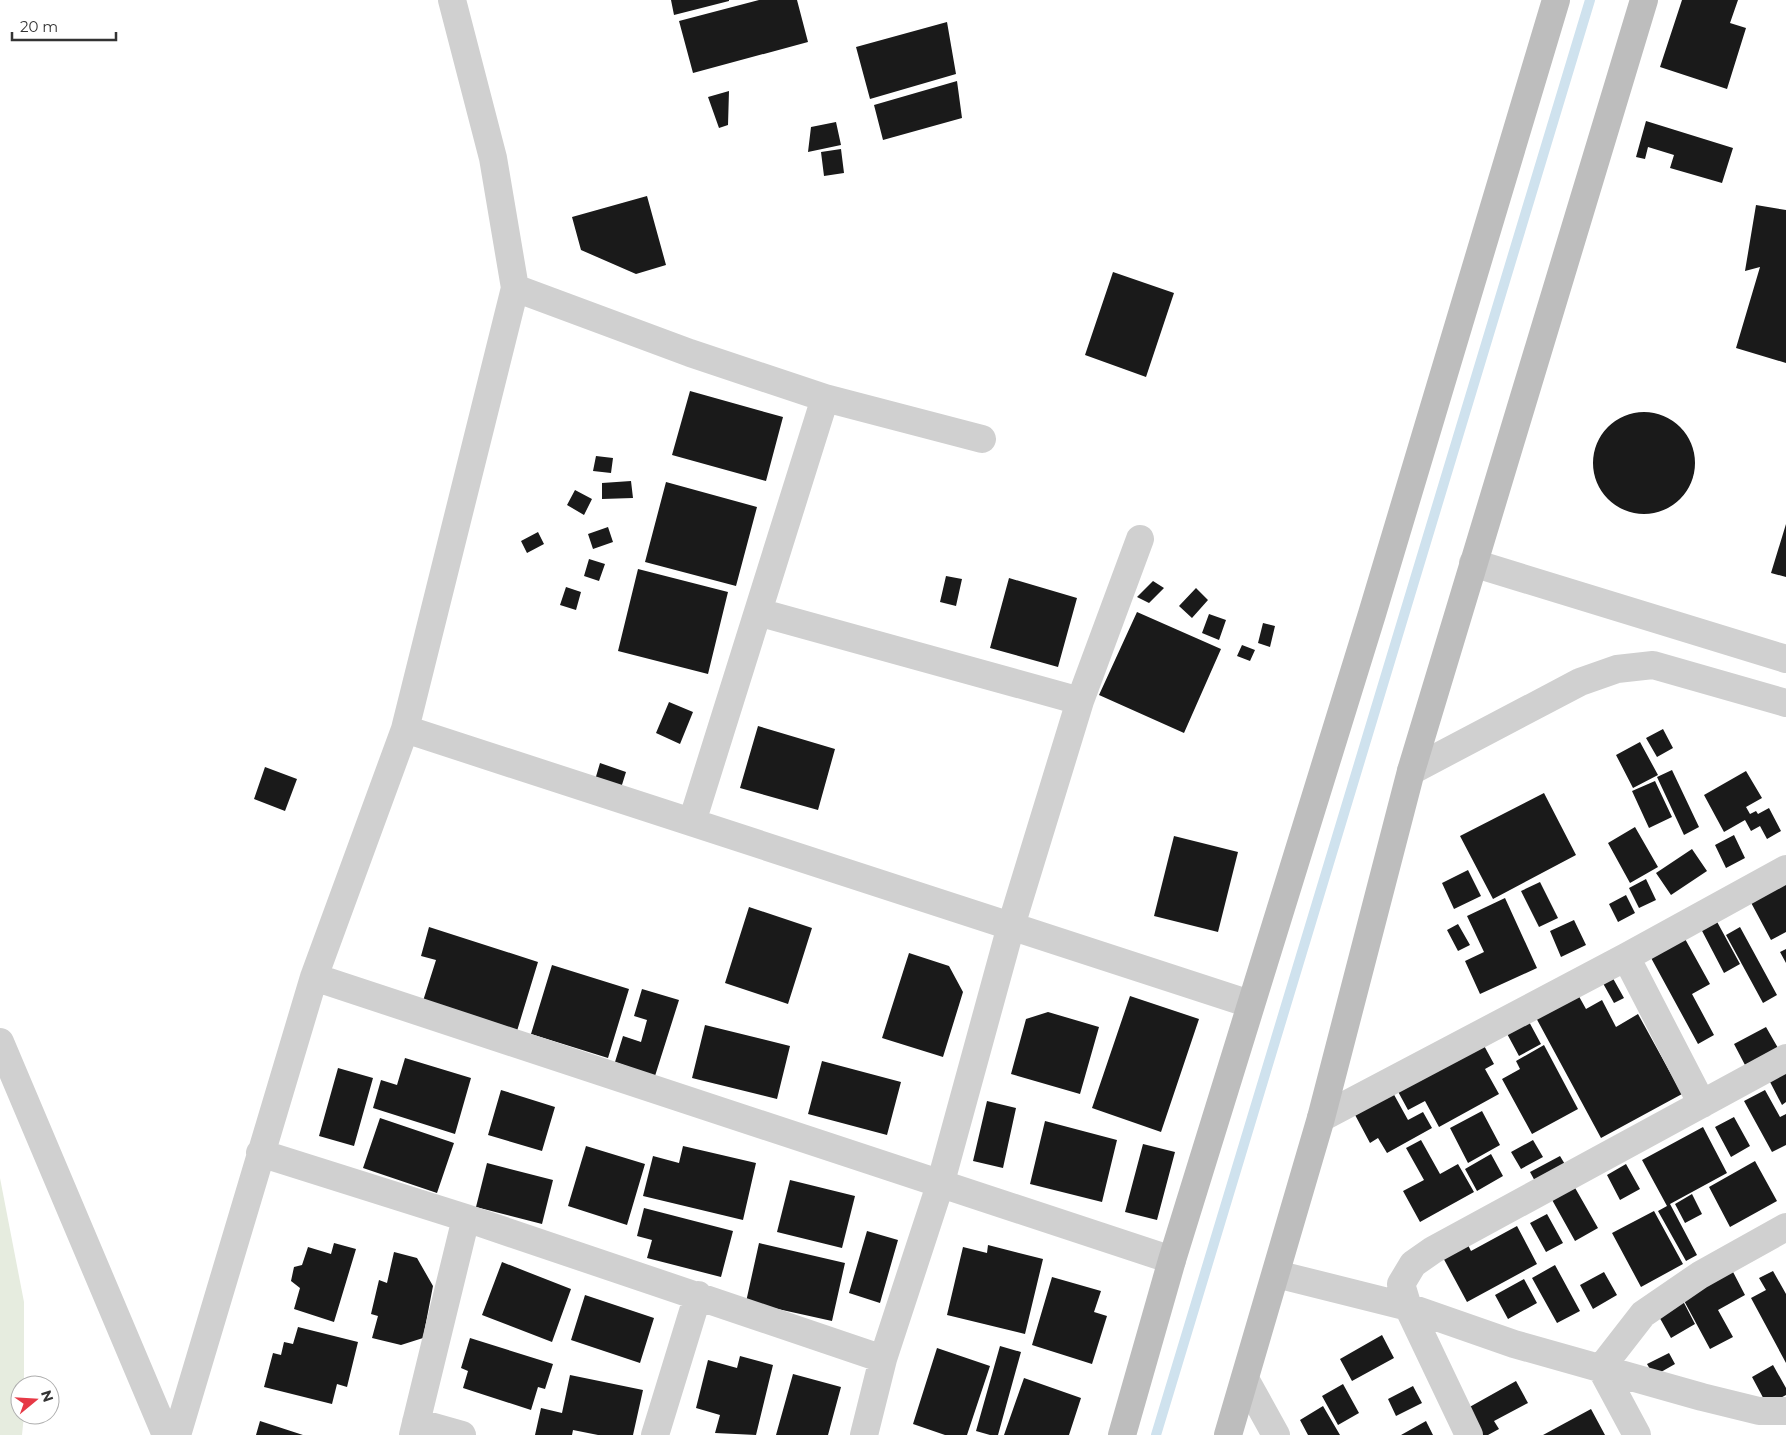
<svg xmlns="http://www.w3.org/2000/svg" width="1786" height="1435" viewBox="0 0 1786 1435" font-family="Montserrat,sans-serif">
	<rect width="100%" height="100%" fill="#fff"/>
	<path fill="#e6ecdf" d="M0,1178l24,124v83h-4v30h4l-2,20h-22z"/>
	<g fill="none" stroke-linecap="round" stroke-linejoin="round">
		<path stroke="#cfe2ee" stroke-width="10" d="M1156,1435l434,-1435"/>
	</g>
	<path fill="#1a1a1a" d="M671,0h58v1l-55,14z
		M759,0h38l11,42 -115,31 -14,-52z
		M1682,0h56l-8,23 16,5 -19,61 -67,-22z
		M947,22l9,52 -86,25 -14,-52z
		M957,81l5,37 -79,22 -9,-35z
		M729,91l-1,34 -9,3 -11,-31z
		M1646,121l87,27 -11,35 -52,-15 4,-13 -26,-8 -3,12 -9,-2z
		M836,122l5,23 -33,7 3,-25z
		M841,149l3,24 -20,3 -3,-24z
		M647,196l19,69 -30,9 -55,-24 -9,-33z
		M1756,205l30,5v153l-50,-15 24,-81 -15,4z
		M1113,272l61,21 -28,84 -61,-22z
		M690,391l93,26 -17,64 -94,-26z
		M1593 463a51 51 0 1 1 102 0a51 51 0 1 1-102 0Z
		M596,456l17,2 -2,15 -18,-2z
		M631,481l2,17 -31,1v-16z
		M666,482l91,25 -21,79 -91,-24z
		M575,490l17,9 -8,16 -17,-10z
		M1786,524v53l-15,-4z
		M608,527l5,15 -20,7 -5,-15z
		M538,532l6,12 -17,9 -6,-12z
		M589,559l16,5 -6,17 -15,-5z
		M638,569l90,23 -20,82 -90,-23z
		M946,576l16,3 -6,27 -16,-4z
		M1009,578l68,20 -19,69 -68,-19z
		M1153,581l11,7 -15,15 -12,-6z
		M566,587l15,5 -5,18 -16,-5z
		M1196,588l12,12 -16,18 -13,-12z
		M1137,612l84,37 -37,84 -85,-38z
		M1209,614l17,6 -7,20 -17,-7z
		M1263,623l12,3 -5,21 -12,-4z
		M1242,645l13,5 -5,11 -13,-5z
		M669,702l24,10 -13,32 -24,-11z
		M758,726l77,23 -17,61 -78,-22z
		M1663,729l10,19 -16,9 -11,-19z
		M1640,742l18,33 -25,13 -17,-33z
		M600,763l26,9 -5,16 -26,-8z
		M265,767l32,12 -12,32 -31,-12z
		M1672,770l27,57 -15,8 -27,-58z
		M1746,771l16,27 -16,9 4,7 6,-3 2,3 11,-6 12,23 -14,8 -7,-13 -9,5 -6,-11 -21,12 -20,-37z
		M1655,781l17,36 -23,11 -17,-37z
		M1544,793l32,62 -83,44 -33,-63z
		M1635,827l23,40 -28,16 -22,-40z
		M1734,835l11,23 -19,10 -11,-23z
		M1174,836l64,16 -20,80 -64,-16z
		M1692,849l15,22 -36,24 -15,-22z
		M1468,870l13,26 -27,13 -12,-26z
		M1786,877v55l-15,8 -23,-43z
		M1646,879l10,21 -17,8 -10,-20z
		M1540,882l18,36 -19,9 -18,-36z
		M1626,895l9,18 -17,9 -9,-18z
		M1505,898l32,70 -57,26 -15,-33 19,-9 -17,-36z
		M749,907l63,21 -24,76 -63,-21z
		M1715,918l25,46 -16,9 -24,-46z
		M1574,920l12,25 -25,12 -11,-26z
		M1458,924l12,21 -12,6 -11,-21z
		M429,927l109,35 -21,69 -94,-30 13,-41 -15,-4z
		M1740,927l37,68 -14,8 -37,-68z
		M1684,937l26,47 -18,10 22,41 -16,9 -48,-88z
		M1786,949v14l-6,-11z
		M909,953l40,13 14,26 -20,65 -61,-19z
		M552,965l77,24 -21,69 -77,-24z
		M1610,973l14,25 -10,5 -14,-25z
		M642,989l37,11 -24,76 -40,-14 8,-26 18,6 6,-22 -13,-4z
		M1576,991l10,18 16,-9 14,27 22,-13 44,80 -81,44 -67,-124z
		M1130,996l69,23 -38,113 -69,-24z
		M1048,1012l51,15 -19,67 -69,-20 15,-55z
		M1527,1018l14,26 -22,12 -14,-26z
		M705,1025l85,21 -13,53 -85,-21z
		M1766,1027l12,21 -33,17 -11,-21z
		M1481,1040l13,24 -9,5 14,25 -60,33 -14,-26 -17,9 -13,-24z
		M1544,1045l34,64 -46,25 -30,-55 18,-10 -4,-8z
		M405,1058l66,20 -16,56 -82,-26 8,-28 16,5z
		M822,1061l79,21 -14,53 -79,-21z
		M338,1068l35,10 -19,68 -35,-10z
		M1786,1071v31l-4,3 -13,-25z
		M501,1090l54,17 -13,44 -54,-16z
		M1765,1090l15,27 6,-3v31l-14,7 -28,-51z
		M1392,1091l16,29 15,-8 9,16 -45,25 -9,-15 -8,5 -16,-30z
		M987,1101l29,7 -13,60 -30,-7z
		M1482,1111l18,34 -32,18 -18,-35z
		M1734,1117l16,29 -19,11 -16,-30z
		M380,1118l74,25 -17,50 -74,-25z
		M1045,1121l72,19 -15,62 -72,-18z
		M1703,1127l24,46 -57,31 27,51 -11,6 -28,-50 9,-5 -25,-46z
		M1421,1140l19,34 18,-10 16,28 -54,30 -17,-31 21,-11 -18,-32z
		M1533,1140l10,17 -22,12 -10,-17z
		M1143,1144l32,8 -18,68 -32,-8z
		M586,1146l59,18 -18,61 -59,-19z
		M683,1146l73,17 -13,57 -100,-24 10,-40 26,7z
		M1491,1154l12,22 -26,15 -12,-22z
		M1560,1156l6,10 -30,17 -6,-11z
		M1755,1161l22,40 -47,26 -21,-40z
		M487,1163l66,17 -11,44 -66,-17z
		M1626,1164l14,25 -20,11 -13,-25z
		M790,1180l65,16 -13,52 -65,-16z
		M1574,1186l24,42 -23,13 -24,-43z
		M1692,1194l10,20 -17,9 -10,-19z
		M644,1208l89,23 -12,46 -74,-19 5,-18 -15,-4z
		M1654,1211l29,53 -42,23 -29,-54z
		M1547,1214l16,29 -17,9 -16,-29z
		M1517,1226l20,38 -70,38 -27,-50 25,-13 6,12z
		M867,1231l31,9 -18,63 -31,-10z
		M334,1243l22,6 -22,73 -40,-13 6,-21 -9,-7 3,-14 8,-2 6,-18 23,7z
		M759,1243l86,20 -13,58 -86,-19z
		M988,1245l55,14 -18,75 -78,-19 16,-68 24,6z
		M394,1252l23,6 16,28 -10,52 -22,7 -29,-7 6,-22 -7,-2 8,-34 8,3z
		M502,1262l69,27 -19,53 -70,-27z
		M1555,1265l25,46 -23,12 -25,-45z
		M1732,1270l13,25 -27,15 15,27 -23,12 -28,-52z
		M1773,1271l13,23v69l-35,-65 15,-8 -7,-12z
		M1604,1272l13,23 -24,14 -13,-24z
		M1052,1277l49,14 -7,21 13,4 -15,48 -60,-19z
		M1524,1279l13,24 -29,16 -13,-24z
		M585,1295l69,23 -14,45 -69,-23z
		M1682,1299l13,25 -24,14 -14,-25z
		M298,1327l60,15 -11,45 -10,-3 -5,20 -68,-17 9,-34 8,2 3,-13 9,2z
		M1382,1335l12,23 -42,23 -12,-22z
		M470,1338l83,26 -8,25 -7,-2 -7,23 -68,-22 5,-17 -7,-3z
		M1000,1346l21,6 -23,83h-8l-14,-4z
		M937,1348l53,18 -23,69h-22l-32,-11z
		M1669,1353l6,11 -21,12 -7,-12z
		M740,1356l33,9 -17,70 -41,-2 5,-18 -24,-7 12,-48 29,8z
		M1773,1365l13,23v7l-19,10 -15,-28z
		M793,1374l48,13 -13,48h-52z
		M570,1375l73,15 -10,45h-35l-25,-5 -1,5h-37l6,-27 21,5z
		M1024,1378l57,20 -12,37h-65z
		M1516,1381l12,22 -34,18 5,8 -11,6h-8l-14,-26z
		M1343,1384l16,29 -21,12 -16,-29z
		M1413,1386l9,17 -26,13 -8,-17z
		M1323,1406l17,29h-32l-8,-15z
		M1591,1409l14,26h-62z
		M260,1421l43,14h-47z
		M1426,1421l7,14h-32z"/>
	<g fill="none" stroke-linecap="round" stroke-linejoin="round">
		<path stroke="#d0d0d0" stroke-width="28" d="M515,288l175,65 135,45 157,41
			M1473,563l313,96
			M758,612l322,89
			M405,729l110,-441 -22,-130 -41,-158
			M1411,771l169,-89 37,-13 36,-4 133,38
			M692,822l133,-424
			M1626,957l76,147
			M314,977l858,283
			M0,1042l166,393
			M1321,1118l305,-161 160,-88
			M260,1153l206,65 417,141
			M1276,1274l132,33 106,37 188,53 57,14h27
			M1245,1379l31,56
			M416,1422l46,13
			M177,1435l137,-458 91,-248 845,275
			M413,1435l53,-217
			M655,1435l43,-140
			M864,1435l19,-76 57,-174 71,-259 69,-225 60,-162
			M1469,1435l-61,-128 -7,-23 12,-20 20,-14 353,-192
			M1637,1435l-36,-67 42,-54 57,-39 86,-48"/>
		<path stroke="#bdbdbd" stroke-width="28" d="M1122,1435l50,-175 200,-646 184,-614
			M1228,1435l93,-317 90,-347 233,-771"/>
	</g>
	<g transform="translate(35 1400) rotate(72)"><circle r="24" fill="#ffffff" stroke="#adadad"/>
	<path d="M0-4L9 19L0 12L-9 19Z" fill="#e63946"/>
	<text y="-8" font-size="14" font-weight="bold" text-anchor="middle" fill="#333333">N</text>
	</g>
	<path d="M12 32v8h104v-8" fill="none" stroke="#333333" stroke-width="2.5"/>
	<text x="20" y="32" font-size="15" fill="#333333" stroke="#ffffff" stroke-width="4" paint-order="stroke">20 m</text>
</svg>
